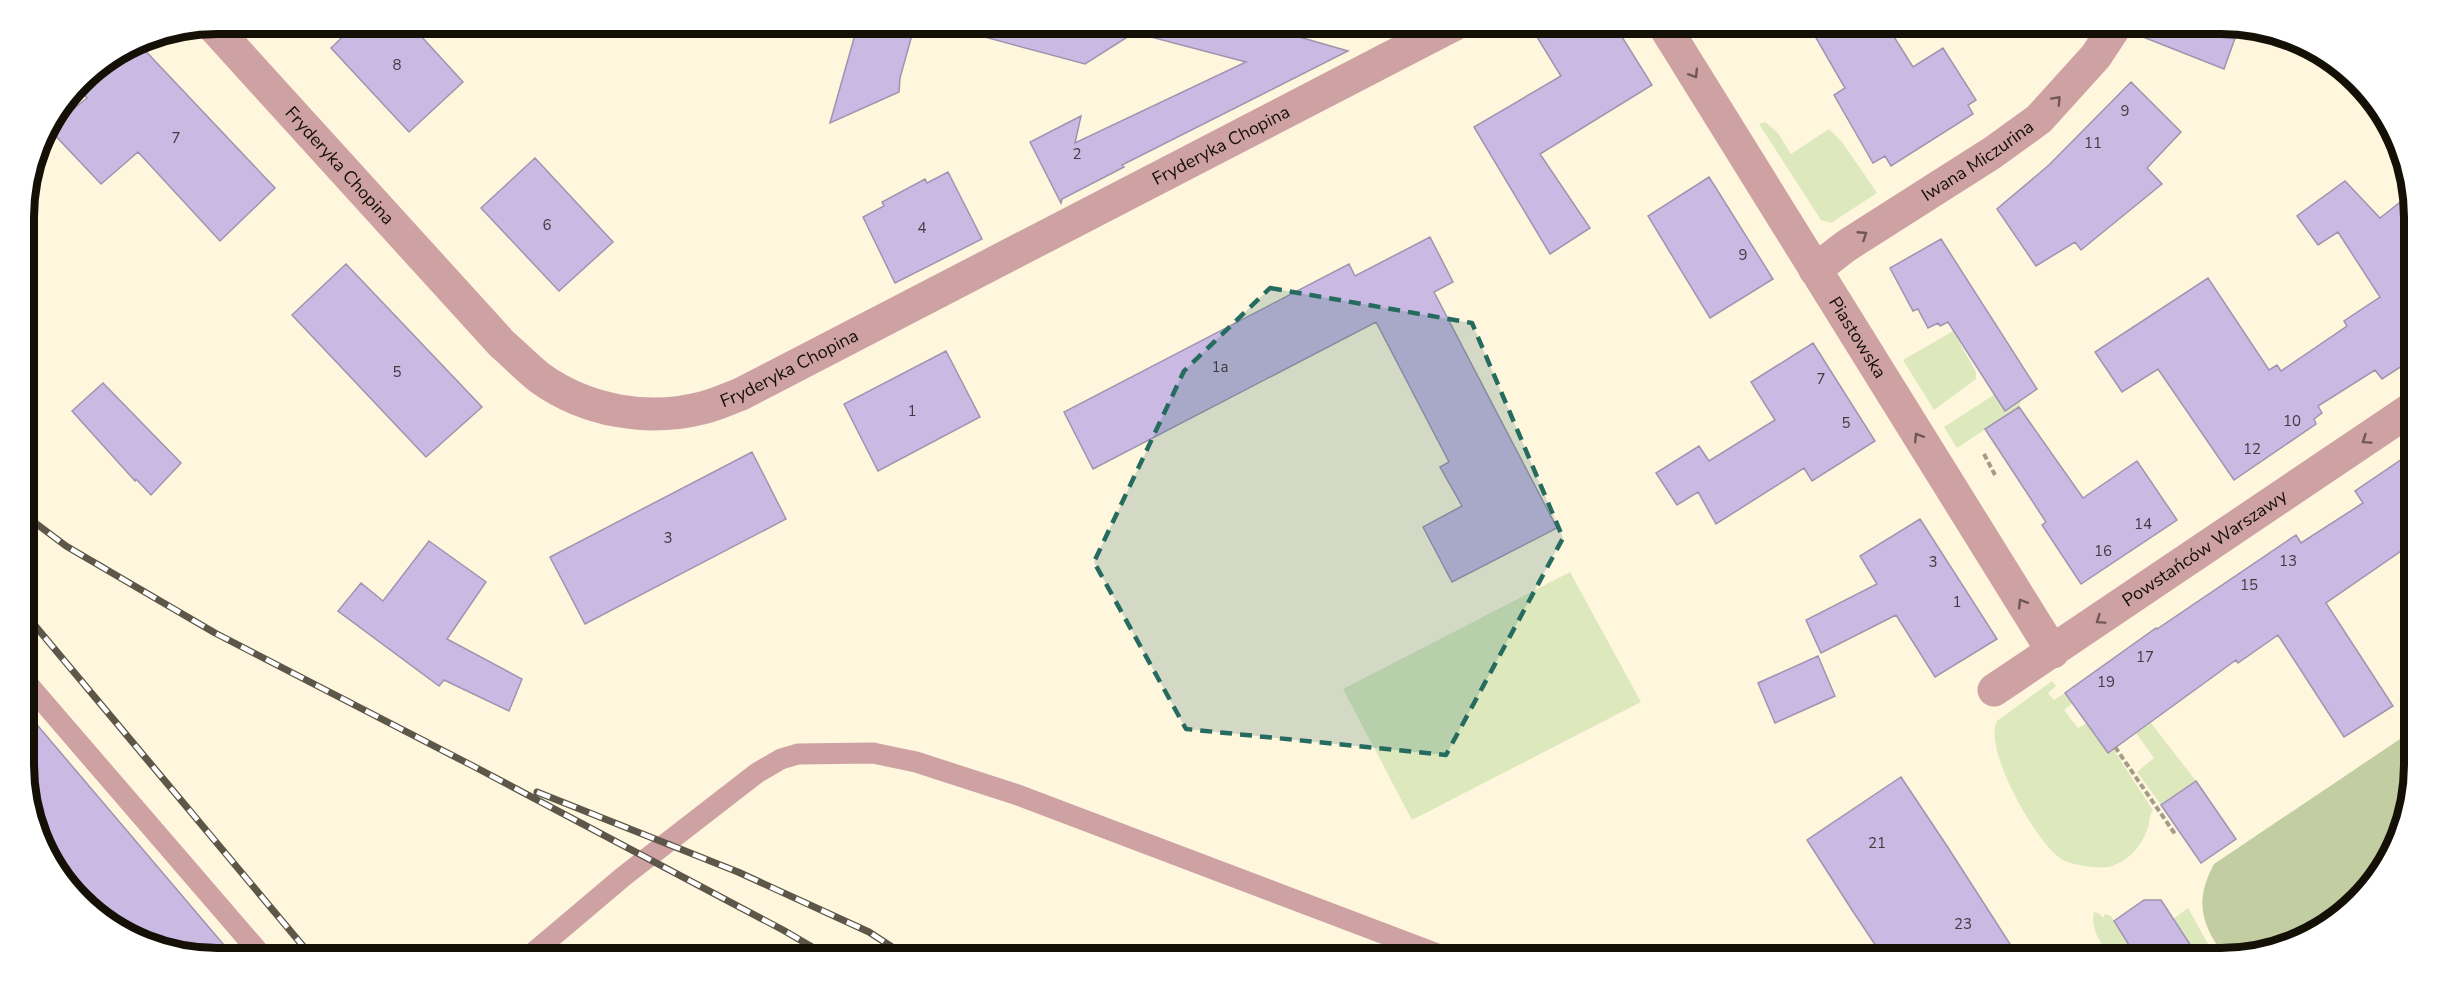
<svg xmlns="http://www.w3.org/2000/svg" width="2439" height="982" viewBox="0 0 2439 982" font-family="'Nunito Sans',sans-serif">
	<rect width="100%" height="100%" fill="#fff6de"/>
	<path fill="#dde9bd" d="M1765,122l13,11 13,21 38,-25 13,13 35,51 -46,30 -10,-3 -62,-96z
		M1953,331l23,41v7l-42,31 -31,-50z
		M2009,385l12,15 -2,7 -62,41 -13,-21z
		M1570,572l71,130 -229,118 -69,-131z
		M2052,681l4,5 -8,7 6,7 11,-7 8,10 -9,7 14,18 9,-5 26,26 40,61c-4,5 -3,11 -5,17 -5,17 -18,33 -36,39 -10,4 -40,-1 -49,-6 -26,-14 -81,-113 -66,-139z
		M2151,723l45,58 -35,24 -24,-33 17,-14 -18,-25z
		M2188,908l28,50h-17l-26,-39z
		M2094,912l5,1 4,5 2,-4 6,2 26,42h-26c-9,-16 -21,-26 -17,-46z"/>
	<path fill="#c2cda2" d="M2415,729v36l-10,62 -30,55 -36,36 -55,30 -58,10c-25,-33 -32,-57 -12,-94z"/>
	<path fill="#cab9e3" stroke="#9f94b0" stroke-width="1.5" d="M356,24h54l53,58 -54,50 -78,-84z
		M858,24h57l-15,54 -1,14 -69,31z
		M982,24h166l-63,40 -104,-28z
		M1148,24h106l94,27 -226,114 2,2 -62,32 -1,4 -31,-61 51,-26 -6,27 171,-81 -99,-26z
		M1529,24h85l38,61 -112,69 50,74 -40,26 -76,-127 87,-51z
		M1808,24h78l27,43 30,-19 33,52 -8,5 5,9 -82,52 -6,-10 -12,7 -39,-68 11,-7z
		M2136,24h86l17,3 -15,42 -91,-36z
		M137,42l138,146 -55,53 -82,-89 -37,32 -52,-55 38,-31 -9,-10 12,-16z
		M2131,82l50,50 -34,36 15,16 -81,66 -6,-8 -39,24 -39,-57 52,-44z
		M535,158l78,84 -54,49 -78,-83z
		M948,172l34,67 -87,44 -32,-66 21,-11 -2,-4 43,-23 2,4z
		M1709,177l64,102 -63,39 -62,-102z
		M2345,181l35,37 33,-26 1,166 -32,21 -7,-9 -57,36 4,7 -8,6 2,5 -82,56 -76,-111 -36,23 -27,-40 113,-74 61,92 8,-5 4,6 66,-45 -3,-5 36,-24 -42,-65 -20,13 -21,-29z
		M1430,237l23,45 -19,10 123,236 -105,54 -29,-55 39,-21 -22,-39 9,-5 -73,-140 -283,147 -29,-57 285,-148 6,12z
		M1941,239l96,150 -32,22 -57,-89 -8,4 -2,-3 -10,5 -10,-19 -5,2 -23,-43z
		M346,264l136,143 -56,50 -134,-142z
		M1813,343l62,98 -63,40 -8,-13 -88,56 -18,-32 -21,13 -21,-32 43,-27 10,15 66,-41 -24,-38z
		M946,351l34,66 -102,54 -34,-67z
		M103,383l78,80 -30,32 -15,-16 -1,2 -63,-70z
		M2019,407l64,91 54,-37 40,59 -96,64 -39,-59 4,-3 -61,-93z
		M2414,451v91l-88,61 67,103 -49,31 -66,-102 -40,28 -2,-3 -128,93 -43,-60 91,-65 1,1 139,-94 5,8 62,-40 -8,-12z
		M752,452l34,67 -201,105 -35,-67z
		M1920,519l77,120 -62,38 -39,-62 -75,38 -15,-33 71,-36 -17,-28z
		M429,541l57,41 -39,57 75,40 -13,32 -65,-31 -5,6 -101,-75 23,-28 22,18z
		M1818,656l17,40 -60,27 -17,-40z
		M27,713l208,245h-18l-62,-10 -83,-56 -44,-90z
		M1901,777l46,69 72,112h-135l-32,-48 -45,-70z
		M2196,781l40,58 -35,24 -40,-58z
		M2144,900h17l38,58h-62l-23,-37z"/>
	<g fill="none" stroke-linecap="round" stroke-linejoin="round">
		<path stroke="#a39c89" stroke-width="4" stroke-dasharray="6 3" stroke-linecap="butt" d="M1984,454l11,21
			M2115,747l60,87"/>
		<path stroke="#cea1a3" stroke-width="21" d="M27,683l237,275
			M527,958l97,-82 133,-103 24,-14 17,-5 75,-1 43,9 102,33 430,163"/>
		<g stroke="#cea1a3" stroke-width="33">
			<path id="s1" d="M1663,24l390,628"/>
			<path id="s2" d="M212,25l290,319c13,11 25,24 38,34 46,33 107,44 162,30 13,-3 26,-9 39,-14l714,-370"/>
			<path id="s3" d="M1815,270l31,-24 146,-93 47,-34 57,-63 21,-32"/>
			<path id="s4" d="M1994,690l420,-283"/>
		</g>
		<defs>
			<path id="rail" d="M26,516l40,30 149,87 258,133 310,164 48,28
				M27,616l286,342
				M537,792l201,80 131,60 40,26"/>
		</defs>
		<use href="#rail" stroke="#5c5748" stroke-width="7"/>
		<use href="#rail" stroke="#fff" stroke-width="4.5" stroke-dasharray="14" stroke-linecap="butt"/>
	</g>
	<defs><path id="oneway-chevron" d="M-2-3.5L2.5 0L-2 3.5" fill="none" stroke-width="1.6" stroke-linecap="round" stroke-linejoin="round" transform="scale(1.5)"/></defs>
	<g stroke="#715854">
		<use href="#oneway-chevron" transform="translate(1694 74) rotate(58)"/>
		<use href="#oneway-chevron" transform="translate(2057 100) rotate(-47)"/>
		<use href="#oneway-chevron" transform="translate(1863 235) rotate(-33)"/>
		<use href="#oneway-chevron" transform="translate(1918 437) rotate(-122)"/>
		<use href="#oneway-chevron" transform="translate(2366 440) rotate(146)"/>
		<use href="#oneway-chevron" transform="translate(2022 603) rotate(-122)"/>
		<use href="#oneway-chevron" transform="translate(2100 620) rotate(146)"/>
	</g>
	<path fill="#256b5f" fill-opacity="0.2" stroke="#256b5f" stroke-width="4.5" stroke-dasharray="12 8" stroke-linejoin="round" d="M1270,288l202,35 91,215 -117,217 -260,-26 -92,-167 90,-191z"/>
	<g text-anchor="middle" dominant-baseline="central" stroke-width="5" stroke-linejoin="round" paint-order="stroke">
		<g font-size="15" fill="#423a3d">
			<text x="397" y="65">8</text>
			<text x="2125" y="111">9</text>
			<text x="176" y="138">7</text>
			<text x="2093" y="143">11</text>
			<text x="1077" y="154">2</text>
			<text x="547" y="225">6</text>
			<text x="922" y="228">4</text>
			<text x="1743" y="255">9</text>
			<text x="1220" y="367">1a</text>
			<text x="397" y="372">5</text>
			<text x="1821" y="379">7</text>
			<text x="912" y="411">1</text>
			<text x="2292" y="421">10</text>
			<text x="1846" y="423">5</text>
			<text x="2252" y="449">12</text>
			<text x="2143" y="524">14</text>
			<text x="668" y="538">3</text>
			<text x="2103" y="551">16</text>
			<text x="2288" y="561">13</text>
			<text x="1933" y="562">3</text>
			<text x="2249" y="585">15</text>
			<text x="1957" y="602">1</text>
			<text x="2145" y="657">17</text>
			<text x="2106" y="682">19</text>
			<text x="1877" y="843">21</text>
			<text x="1963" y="924">23</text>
		</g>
		<g font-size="18" fill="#141006" stroke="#fff">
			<text stroke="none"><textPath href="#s2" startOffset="1234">Fryderyka Chopina</textPath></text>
			<text stroke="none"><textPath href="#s3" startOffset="196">Iwana Miczurina</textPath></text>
			<text stroke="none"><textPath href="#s2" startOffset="190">Fryderyka Chopina</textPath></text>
			<text stroke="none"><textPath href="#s1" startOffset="369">Piastowska</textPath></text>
			<text stroke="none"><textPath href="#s2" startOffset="748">Fryderyka Chopina</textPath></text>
			<text stroke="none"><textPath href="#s4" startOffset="254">Powstańców Warszawy</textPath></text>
		</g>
	</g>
	<path d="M0 0H2439V982H0ZM217 34H2221A183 183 0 0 1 2404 217V765A183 183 0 0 1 2221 948H217A183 183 0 0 1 34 765V217A183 183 0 0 1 217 34Z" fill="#fff" fill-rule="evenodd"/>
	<path fill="none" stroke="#141006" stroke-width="8" d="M217 34H2221A183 183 0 0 1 2404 217V765A183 183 0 0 1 2221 948H217A183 183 0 0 1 34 765V217A183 183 0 0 1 217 34Z"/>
</svg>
